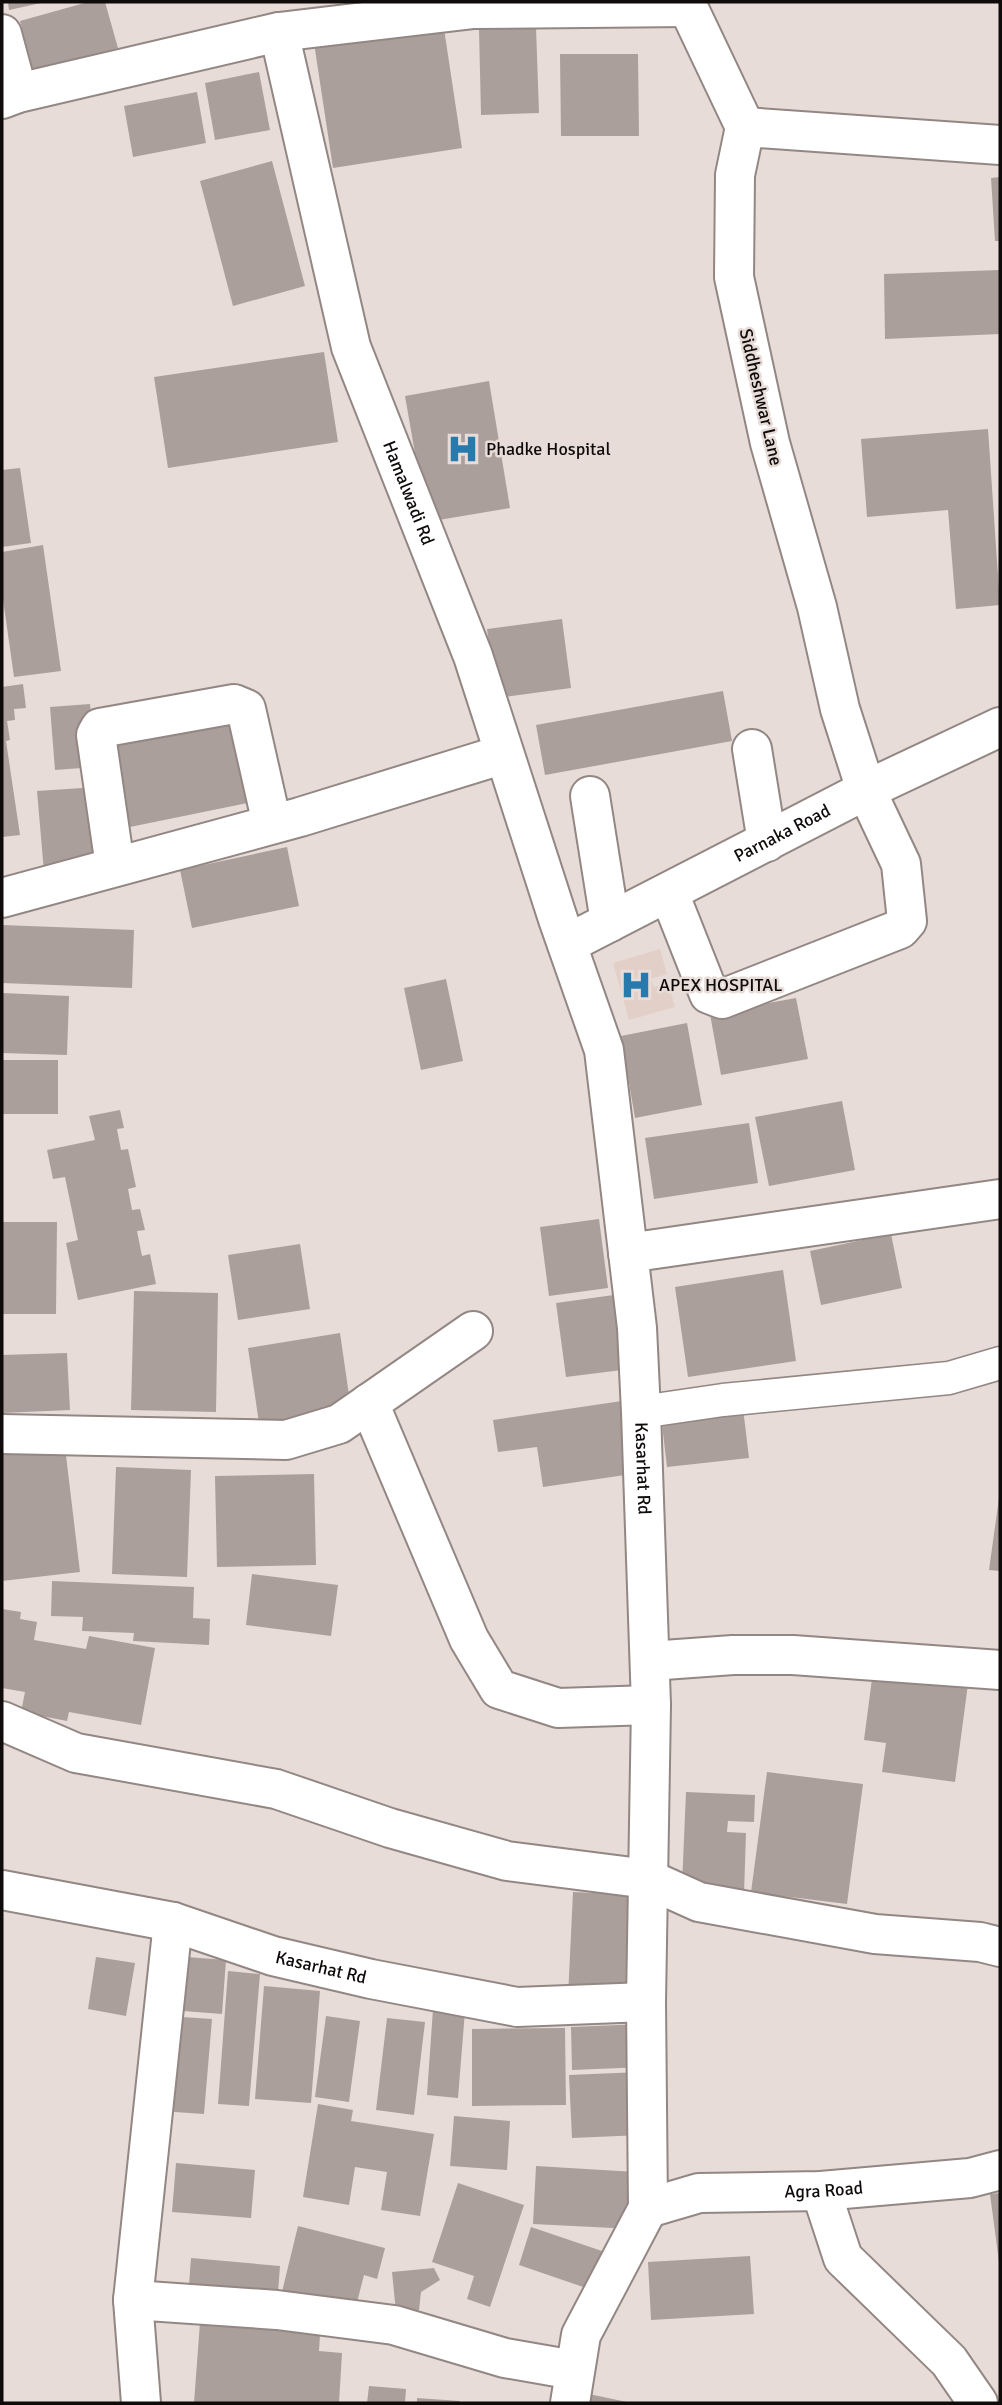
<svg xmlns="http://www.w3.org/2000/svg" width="1002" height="2405" viewBox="0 0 1002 2405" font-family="Signika,sans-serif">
	<rect width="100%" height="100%" fill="#e8dcd8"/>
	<path fill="#e2cfc7" d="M660,949l7,25 -16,5 3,8 14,-4 7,24 -46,13 -16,-57z"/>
	<path fill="#ab9f9b" d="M8,2h33v1l-32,7z
		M88,2h17l13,46 -85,23 -13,-50z
		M443,22l19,126 -129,20 -19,-125z
		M536,27l3,86 -58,2 -2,-86z
		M560,54h78l1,82h-78z
		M259,72l11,58 -55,10 -10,-57z
		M197,92l9,51 -73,14 -9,-51z
		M272,161l33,125 -72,20 -33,-125z
		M1000,177v64h-5l-4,-63z
		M1000,270v64l-115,5 -1,-65z
		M324,352l14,90 -170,26 -14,-91z
		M489,381l21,127 -83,14 -22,-126z
		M988,429l12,176 -44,4 -8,-99 -81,7 -6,-78z
		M20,468l11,75 -29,4v-77z
		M43,545l18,126 -47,6 -12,-85v-40z
		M562,619l9,69 -75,10 -9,-69z
		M23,684l3,24 -12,1 1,11 -8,1 3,19 -4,1 14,94 -18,2v-150z
		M723,691l9,50 -187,34 -9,-50z
		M90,704l5,63 -40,3 -5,-63z
		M238,708l24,92 -137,28 -18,-93z
		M97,787l6,80 -59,5 -7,-81z
		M287,847l12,59 -107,22 -12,-58z
		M2,925l132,5 -2,58 -130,-5z
		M446,979l17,82 -42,9 -17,-82z
		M2,993l67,3 -2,59 -65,-2z
		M796,998l12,61 -87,16 -11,-61z
		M687,1023l15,82 -67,13 -14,-82z
		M2,1060h56v54h-56z
		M842,1101l13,69 -86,16 -14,-69z
		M120,1110l4,18 -7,1 4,21 7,-1 8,38 -8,2 4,21 8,-1 5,21 -8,1 5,25 8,-2 6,30 -78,16 -12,-57 12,-3 -13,-63 -12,2 -6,-29 48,-10 -6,-24z
		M749,1123l9,60 -104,16 -9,-61z
		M599,1219l9,69 -59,8 -9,-69z
		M2,1222h55l-1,92h-54z
		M891,1234l11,54 -81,17 -11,-54z
		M300,1244l10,65 -72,11 -10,-65z
		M783,1270l13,91 -108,16 -13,-90z
		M134,1291l84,2 -2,119 -85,-2z
		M621,1294l9,75 -64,8 -10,-74z
		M340,1333l11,76 -92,14 -11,-75z
		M67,1353l3,57 -68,3v-58z
		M622,1401l10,73 -89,13 -6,-40 -39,5 -5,-32z
		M743,1408l6,50 -82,9 -6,-51z
		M65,1447l15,125 -78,9v-126z
		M116,1467l75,3 -4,107 -75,-3z
		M314,1474l2,91 -99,2 -2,-91z
		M999,1498h1v73l-11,-1z
		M252,1574l86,11 -7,51 -85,-11z
		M52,1581l142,6 -1,31 17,1 -1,26 -76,-4 1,-8 -52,-2 1,-14 -32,-1z
		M2,1609l19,3 -1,7 17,3 -3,18 52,9 3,-13 66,12 -14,77 -72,-13 -2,9 -46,-9 4,-20 -23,-4z
		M873,1671l95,13 -13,98 -73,-10 4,-29 -22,-3z
		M767,1772l96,12 -16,120 -96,-12z
		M686,1792l69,3 -1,27 -26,-1 -1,11 19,1 -2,61 -62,-9z
		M573,1892l64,3 -7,106 -62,-4z
		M174,1956l52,4 -4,54 -52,-4z
		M96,1957l39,6 -9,53 -38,-7z
		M228,1971l32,3 -11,132 -31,-2z
		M264,1986l56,5 -9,112 -56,-4z
		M433,2009l32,2 -7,87 -31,-3z
		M167,2016l45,3 -8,95 -44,-3z
		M326,2016l34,5 -11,81 -34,-5z
		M387,2018l38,4 -11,93 -38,-5z
		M643,2024l2,43 -73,3 -1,-43z
		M565,2028l1,77 -94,1v-77z
		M640,2072l2,63 -70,3 -3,-63z
		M318,2104l35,6 -2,11 83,13 -14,82 -39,-6 6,-38 -32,-5 -6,38 -46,-8z
		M454,2116l56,5 -3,49 -57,-4z
		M176,2163l79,7 -4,48 -79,-6z
		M536,2166l100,6 -3,57 -100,-5z
		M458,2183l66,22 -34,102 -23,-8 7,-23 -42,-14z
		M1000,2193v69h-1l-9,-68z
		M298,2226l87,22 -8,31 -13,-4 -11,43 -73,-18z
		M531,2227l71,24 -13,38 -70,-24z
		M750,2256l4,58 -103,6 -3,-58z
		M191,2258l89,8 -3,40 -89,-7z
		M434,2268l6,12 -19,12 -2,18 -23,2 -4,-40z
		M201,2309l120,10 -2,32 23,2 -3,50h-145z
		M369,2386l37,3 -1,14h-38z
		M584,2393l43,9v1h-45z
		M417,2398l43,3v2h-43z"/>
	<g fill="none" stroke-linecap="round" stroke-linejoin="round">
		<defs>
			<path id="pedestrian" d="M641,1412l82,-12 226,-22 51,-15"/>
			<g id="minor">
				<path id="s1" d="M279,32l72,315 122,309 85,263 46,131 33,278 4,84 10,293 -5,297 2,206 -67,127 -11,68"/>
				<path d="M2,34l16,59"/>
				<path d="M2,99l16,-6 261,-61 195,-23 214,-2"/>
				<path d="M745,127l255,18"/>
				<path d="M752,749l15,93"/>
				<path d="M590,796l20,126"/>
				<path d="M115,866l-19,-131 4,-7 134,-24 12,5 26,115"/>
				<path d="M669,893l40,101 13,5 178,-70 7,-8 -6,-57 -35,-74 -26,-81 -23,-102 -47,-164 -36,-166 1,-102 10,-48 -57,-120"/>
				<path d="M2,898l298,-81 204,-63"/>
				<path id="s2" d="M567,944l299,-154 134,-63"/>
				<path d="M628,1253l372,-54"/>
				<path d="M369,1403l100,236 30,50 59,19 93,-3"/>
				<path d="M2,1434l284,6 53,-16 134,-93"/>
				<path d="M650,1661l83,-6h60l207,15"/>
				<path d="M2,1721l74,32 200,36 114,39 117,33 141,18 51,23 176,32 105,8 20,5"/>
				<path id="s3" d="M2,1890l171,32 100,34 98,23 146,28 129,-5"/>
				<path d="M821,2191l22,67 106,103 29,42"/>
				<path id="s4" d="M648,2208l51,-15 122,-2 149,-13 30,-8"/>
				<path d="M133,2300l144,10 117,15 111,33 69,12"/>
				<path d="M141,2403l-8,-103 40,-378"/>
			</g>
		</defs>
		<use href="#pedestrian" stroke="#928783" stroke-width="35"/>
		<use href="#minor" stroke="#928783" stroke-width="42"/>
		<use href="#pedestrian" stroke="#fff" stroke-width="32"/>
		<use href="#minor" stroke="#fff" stroke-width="38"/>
	</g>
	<defs>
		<symbol id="hospital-bare" viewBox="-9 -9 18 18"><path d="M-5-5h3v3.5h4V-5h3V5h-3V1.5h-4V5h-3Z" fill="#277aab" stroke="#e8dcd8" stroke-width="2.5" paint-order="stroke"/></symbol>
	</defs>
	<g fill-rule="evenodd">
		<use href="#hospital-bare" x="441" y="427" width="44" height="44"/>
		<use href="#hospital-bare" x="614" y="963" width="44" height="44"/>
	</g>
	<g text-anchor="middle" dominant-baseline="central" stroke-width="5" stroke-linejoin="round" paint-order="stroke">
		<g font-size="18" fill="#0f0b0a" stroke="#e8dcd8">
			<text transform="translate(761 397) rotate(77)">Siddheshwar Lane</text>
			<text stroke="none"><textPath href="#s1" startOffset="480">Hamalwadi Rd</textPath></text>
			<text stroke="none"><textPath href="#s2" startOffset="242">Parnaka Road</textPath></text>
			<text stroke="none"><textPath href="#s1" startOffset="1491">Kasarhat Rd</textPath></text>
			<text stroke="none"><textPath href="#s3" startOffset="329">Kasarhat Rd</textPath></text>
			<text stroke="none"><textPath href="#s4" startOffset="178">Agra Road</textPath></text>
		</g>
		<g font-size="18" fill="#0f0b0a" stroke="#e8dcd8" text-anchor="start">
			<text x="486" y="449">Phadke Hospital</text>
			<text x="659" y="985">APEX HOSPITAL</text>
		</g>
	</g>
	<rect width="1002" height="2405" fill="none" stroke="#0f0b0a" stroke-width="7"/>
</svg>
